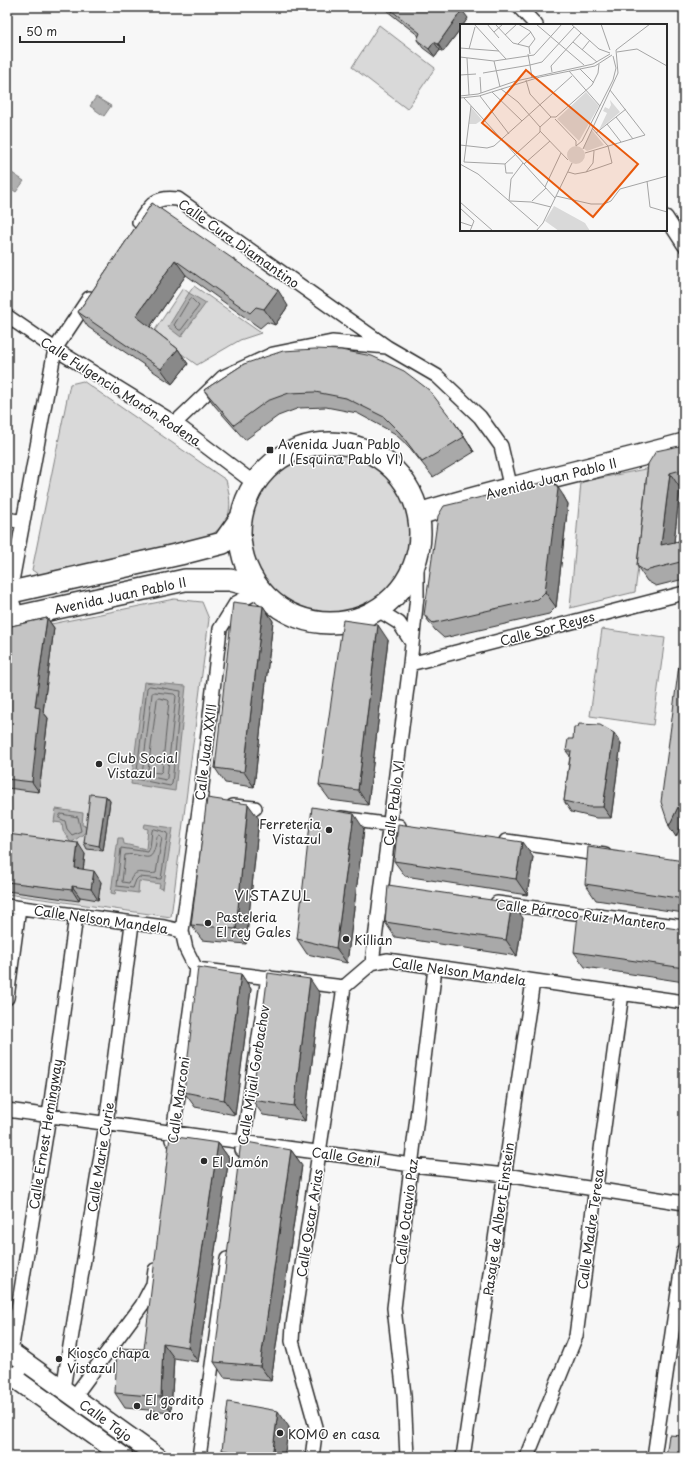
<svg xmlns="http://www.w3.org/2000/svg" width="691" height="1464" viewBox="0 0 691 1464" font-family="'Playpen Sans',sans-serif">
	<rect width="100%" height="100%" fill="#f7f7f7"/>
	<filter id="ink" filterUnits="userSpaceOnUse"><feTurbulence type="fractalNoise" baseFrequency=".025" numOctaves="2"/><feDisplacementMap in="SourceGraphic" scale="8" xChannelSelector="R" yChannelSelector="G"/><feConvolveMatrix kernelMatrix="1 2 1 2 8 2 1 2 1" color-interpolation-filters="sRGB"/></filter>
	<g filter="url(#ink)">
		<path fill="#d9d9d9" stroke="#828282" d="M379,25l56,43 -28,41 -55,-42z
			M194,286l67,47 -21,7 -43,25 -44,-32 30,-45 6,5z
			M83,381l143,99c8,31 5,46 -26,61l-158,36 -10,-7 38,-186z
			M239 532a90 90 0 1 1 180 0a90 90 0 1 1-180 0Z
			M650,468l-15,124 -65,16 11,-126z
			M174,599l28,3 7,17 -38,298 -164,-23v-261z
			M602,629l63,9 -12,87 -63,-9z"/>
		<path fill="#b0b0b0" stroke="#7b7b7b" d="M96,97l15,9 -7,10 -14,-10z
			M9,171l15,10 -8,11 -9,-6v-12z
			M189,293l17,10 -25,34 -13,-10z
			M144,682l42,4 -11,105 -44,-7z
			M56,809l27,4 -1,12 6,1 -2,6 -15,11 -8,-12 -1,-8 -8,-1z
			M145,824l28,4 -10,61 -4,-1 1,-4 -21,-3 -1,12 -22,-3 -1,4 -4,-1 7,-55h5l1,6 22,5 2,-20 -4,-1z"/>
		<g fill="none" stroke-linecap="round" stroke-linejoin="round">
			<path stroke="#606060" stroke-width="1" d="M192,299l7,7 -18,24h-2l-5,-5 15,-25z
				M150,686l31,5 -9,93 -2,2 -34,-7 11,-91z
				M154,692l20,2 2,2 -9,82 -1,2 -24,-5 10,-81z
				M159,698l9,2 1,1 -7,70 -2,2 -10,-1 -2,-2 9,-70z
				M61,814l17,3 3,14 -9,4 -5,-6 -2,-8 -6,-3z
				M155,829l13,4 -7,46 -22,-2 -3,3 -3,8 -16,-2 4,-38 27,4 2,-4 2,-17z
				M159,835l3,2 -6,36c-13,3 -20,-8 -27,10l-7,-1 3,-27c20,-4 27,16 32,-18z"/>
			<defs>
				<path id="street" d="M519,7l17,18
					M666,217l18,28
					M139,222c12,-18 16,-26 39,-23l209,148
					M7,316l48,33 120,74 79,60
					M175,423l48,-46 50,-23 59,-12 55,5 50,29 43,41 21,29 10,43
					M7,519l16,3
					M259,591l-23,12 -16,26 -20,174 -18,128 4,18 10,20 148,18 28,-24 15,-3 297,42
					M378,610l21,13 13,20
					M17,617l-7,-25 45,-243 34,-51
					M410,664l274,-71
					M233,806l22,2
					M341,818l58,8
					M506,841l99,14
					M497,903l187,24
					M7,906l157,21 18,4
					M372,963l38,-299 7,-68v-38
					M7,998l12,-90
					M7,1110l405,55 93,10 179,28
					M172,1140l24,-171
					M242,1150l26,-173
					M11,1352l38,-236 27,-200
					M7,1386l19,-24
					M63,1389l43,-265 26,-200
					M74,1397l68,-92 11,-21 2,-14
					M199,1457l28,-198
					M312,1457l4,-30 -24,-86 1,-16 51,-338
					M407,1457l-3,-62 -10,-87 41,-340
					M463,1457l70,-476
					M527,1457l49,-121 46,-343
					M654,1457l30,-206"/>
				<path id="secondary" d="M7,1349l151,108
					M7,1373l117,84"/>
				<path id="primary" d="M240 533a90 90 0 1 1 180 0a90 90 0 1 1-180 0Z
					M419,514c87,-27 177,-46 265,-70
					M7,593l173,-39 43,-11 17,-24
					M7,619l178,-39h45l27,7"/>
			</defs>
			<use href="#street" stroke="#2b2b2b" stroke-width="16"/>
			<use href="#secondary" stroke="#2b2b2b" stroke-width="21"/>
			<use href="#primary" stroke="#2b2b2b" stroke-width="24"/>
			<use href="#street" stroke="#fff" stroke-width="13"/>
			<use href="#secondary" stroke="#fff" stroke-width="18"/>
			<use href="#primary" stroke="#fff" stroke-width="21"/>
		</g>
		<path fill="#a9a9a9" stroke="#2b2b2b" d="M382,7h75l11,11 -5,7h-2v3l-18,24 -3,-2 -5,7 -12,-9 -6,-8 2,-4z
			M152,203l136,103 -13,19 -8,-3 -7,6 -74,-53 -36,52 28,22 10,15 -16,20 -84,-57 -10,-15z
			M244,364l221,73 9,15 -41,25 -23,-29 -16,-15 -37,-20 -31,-6 -27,1 -21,8 -33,24 -31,-35 -10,-15z
			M684,445v42l-4,1 -6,54 10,-2v39l-28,7 -9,-5 -10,-15 11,-102z
			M563,495l5,9 -12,103 -7,7 -105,24 -9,-8 -11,-15z
			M263,606l10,15 -19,166 -29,-4 -10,-15z
			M47,618l7,10 -11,84 5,6 -9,74 -32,-4v-161z
			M388,640l-20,165 -38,-5 -11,-15z
			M684,665v155l-8,17z
			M578,727l43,16 -10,75h-15l-25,-6 -7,-11 6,-45 -4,-5 7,-12z
			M106,796l4,5 -7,50 -16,-2 -3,-6z
			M259,819l-13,125 -44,-4 -11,-15z
			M364,829l-17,134 -40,-9 -10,-15z
			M7,834l78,20 -2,16 18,12 -3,18 -18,-3 -1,4 -72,-10z
			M533,857l-6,38 -122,-19 -11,-15z
			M684,861v52l-88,-13 -11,-16z
			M523,918l-6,38 -122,-19 -10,-15z
			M684,930v52l-99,-15 -11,-15z
			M241,974l10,15 -16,126 -40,-8 -11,-15z
			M320,994l-15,127 -42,-6 -11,-15z
			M218,1143l11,15 -31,204 -24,-4 -3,54 -46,-4 -10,-15 29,-44z
			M291,1150l11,15 -31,216 -47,-4 -10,-15z
			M289,1427l-5,30h-57l-5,-7z"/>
		<path fill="#898989" stroke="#2b2b2b" d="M462,10l6,8 -5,7h-2v3l-18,24 -5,-8z
			M434,42l6,8 -5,7 -6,-8z
			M175,260l11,15 -39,56 -11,-15z
			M278,290l10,16 -13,19 -11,-16z
			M178,349l10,15 -16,20 -11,-15z
			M454,422l11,15 9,15z
			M670,473l10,15 -8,72 -11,-15z
			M553,480l10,15 5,9 -12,103 -11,-15z
			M263,606l10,15 -19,166 -10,-15z
			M47,618l7,10 -11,84 5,6 -9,74 -7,-10 3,-75z
			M378,625l10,15 -20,165 -10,-15z
			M614,733l7,10 -10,75 -8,-11z
			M106,796l4,5 -7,50 -4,-5z
			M248,804l11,15 -13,125 -10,-15z
			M678,807l6,8v5l-8,17 -7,-11z
			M354,814l10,15 -17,134 -11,-15z
			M522,842l11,15 -6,38 -11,-16z
			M78,843l7,11 -3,25 -7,-11z
			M94,871l7,11 -3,18 -7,-11z
			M72,886l8,11 -1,4 -7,-11z
			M512,903l11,15 -6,38 -11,-16z
			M241,974l10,15 -16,126 -11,-15z
			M310,979l10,15 -15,127 -11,-15z
			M218,1143l11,15 -31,204 -10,-15z
			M291,1150l11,15 -31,216 -11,-15z
			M163,1343l11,15 -3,54 -10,-15z
			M278,1411l11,16 -5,30h-12z"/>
		<path fill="#c4c4c4" stroke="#2b2b2b" d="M387,7h70l5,3 -24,34 -4,-2 -5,7 -12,-9 3,-7z
			M152,203l126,87 -14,19 -8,-2 -6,6 -75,-53 -39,56 42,33 -17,20 -83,-57z
			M315,349l26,1 31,6 32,15 25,19 25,32 10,15 -42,25 -22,-29 -16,-16 -38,-19 -31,-6 -26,1 -22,8 -33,24 -30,-35 40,-26 39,-13z
			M684,445v24l-14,4 -9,72 23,-5v21l-39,10 -8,-5 11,-102 8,-13z
			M553,480l5,9 -13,103 -7,7 -105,24 -9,-8 14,-99 6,-10z
			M233,602l30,4 -19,166 -29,-4z
			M47,618l-12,89 5,1 -8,74 -25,-3v-152z
			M343,620l35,5 -20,165 -39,-5z
			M679,665h5v144l-6,-2 -9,19 -8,-24z
			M579,724l21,1 14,8 -11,74h-14l-25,-6 7,-50h-5l2,-12h5l1,-12h4z
			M90,794l16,2 -7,50 -15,-3z
			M207,798l41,6 -12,125 -45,-4z
			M312,807l42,7 -18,134 -39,-9z
			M398,824l124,18 -6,37 -122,-18z
			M7,834l71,9 -3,25 19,3 -3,18 -19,-3v4l-65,-8z
			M588,847l96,14v38l-99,-15z
			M388,885l124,18 -6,37 -121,-18z
			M578,914l106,16v38l-110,-16z
			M198,967l43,7 -17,126 -40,-8z
			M268,973l42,6 -16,127 -42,-6z
			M170,1136l48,7 -30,204 -25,-4 -2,54 -46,-4 2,-45 27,1z
			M241,1141l50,9 -31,216 -46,-4z
			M228,1402l50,9 -6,46h-12l-38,-7z
			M669,1435l15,1v21h-18z"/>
	</g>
	<g fill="#2b2b2b" stroke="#fff" stroke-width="1.5">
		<rect x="266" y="446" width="8" height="8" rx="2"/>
		<circle cx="99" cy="764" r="4"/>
		<circle cx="329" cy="830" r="4"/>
		<circle cx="208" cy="923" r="4"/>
		<circle cx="346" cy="939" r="4"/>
		<circle cx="204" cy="1161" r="4"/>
		<circle cx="59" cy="1359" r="4"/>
		<circle cx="137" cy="1406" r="4"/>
		<circle cx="280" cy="1433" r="4"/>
	</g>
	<g text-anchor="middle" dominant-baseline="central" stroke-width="3" stroke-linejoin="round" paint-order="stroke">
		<g font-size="13" fill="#2b2b2b" stroke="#fff">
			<text transform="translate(239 243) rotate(35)">Calle Cura Diamantino</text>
			<text transform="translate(121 391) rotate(33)">Calle Fulgencio Morón Rodena</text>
			<text transform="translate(551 478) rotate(-14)">Avenida Juan Pablo II</text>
			<text transform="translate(120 595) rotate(-12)">Avenida Juan Pablo II</text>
			<text transform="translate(547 628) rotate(-15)">Calle Sor Reyes</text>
			<text transform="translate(205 752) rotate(-83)">Calle Juan XXIII</text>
			<text transform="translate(393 803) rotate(-83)">Calle Pablo VI</text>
			<text transform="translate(581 914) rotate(7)">Calle Párroco Ruiz Mantero</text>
			<text transform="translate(101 919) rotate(8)">Calle Nelson Mandela</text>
			<text transform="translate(459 971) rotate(8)">Calle Nelson Mandela</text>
			<text transform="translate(253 1075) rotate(-81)">Calle Mijail Gorbachov</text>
			<text transform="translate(178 1100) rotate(-82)">Calle Marconi</text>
			<text transform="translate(45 1134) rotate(-81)">Calle Ernest Hemingway</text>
			<text transform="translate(346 1156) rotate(8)">Calle Genil</text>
			<text transform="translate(100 1157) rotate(-81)">Calle Marie Curie</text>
			<text transform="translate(406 1212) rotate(-83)">Calle Octavio Paz</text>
			<text transform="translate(498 1219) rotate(-82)">Pasaje de Albert Einstein</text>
			<text transform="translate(309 1223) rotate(-81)">Calle Oscar Arias</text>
			<text transform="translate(590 1229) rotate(-82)">Calle Madre Teresa</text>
			<text transform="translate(106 1420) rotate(36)">Calle Tajo</text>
		</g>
		<g font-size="13" fill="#2b2b2b" stroke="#fff" text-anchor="start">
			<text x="278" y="443">Avenida Juan Pablo<tspan x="278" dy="15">II (Esquina Pablo VI)</tspan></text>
			<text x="107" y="757">Club Social<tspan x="107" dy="15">Vistazul</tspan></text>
			<text x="321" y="823" text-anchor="end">Ferreteria<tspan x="321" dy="15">Vistazul</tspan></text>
			<text x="216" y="916">Pasteleria<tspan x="216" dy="15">El rey Gales</tspan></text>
			<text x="354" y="939">Killian</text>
			<text x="212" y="1161">El Jamón</text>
			<text x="67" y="1352">Kiosco chapa<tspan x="67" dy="15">Vistazul</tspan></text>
			<text x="145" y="1399">El gordito<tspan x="145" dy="15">de oro</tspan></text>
			<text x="288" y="1433">KOMO en casa</text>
		</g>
		<g font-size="14" letter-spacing="1" fill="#2b2b2b" stroke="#fff">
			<text x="273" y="895">VISTAZUL</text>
		</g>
	</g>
	<g transform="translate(460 24)">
		<rect width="207" height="207" fill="#f7f7f7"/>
		<path d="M126,68l13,14 -20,35 -22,-22zM150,76l10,12 -21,18 8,-17 -4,-2 2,-4 4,2 2,-4zM11,83l11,13 -6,4h-7zM132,106l12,15 -17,6 -4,-3zM107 131a9 9 0 1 1 18 0a9 9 0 1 1-18 0ZM94,182l31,17 5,8h-31l-14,-10z" fill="#d9d9d9"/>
		<path fill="none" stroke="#a5a5a5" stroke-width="1" d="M14,0l32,35M27,0l12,14M35,0l18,19 16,4M58,0l12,7 5,8 -6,8 1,7M76,0l48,41M111,0l28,25 11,4M141,0l9,26M34,8l9,-8M45,11l12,-11M113,18l24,20M58,20l13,-12M0,24l39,3M9,25l6,-22M122,26l8,-10M156,26l34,-26M157,28l20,-3 30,17M0,33l34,4 40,-6 28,-31M7,34l2,37M34,37l6,26M120,45l14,14M109,47l31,35M92,48l-1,-6 30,-33M23,49l47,-8 -2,-11M0,51l16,-1M20,53l1,16M72,54l-2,-13 12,-3 32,-35M66,56l4,14 21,23M41,65l17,13 22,25M32,68l30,29M0,72l18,-2 38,-13 77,-17 17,-10M20,72l29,38M0,74l19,-2 61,-19 55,-11 17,-11M4,74l91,100M156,93l17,22M95,95l21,22v5M147,100l14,18M80,107l28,29M136,109l30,-24M0,121l27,3 7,-2 78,-70M116,122l6,-5 31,-61 3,-12 -3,-12M123,125l35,-76 -2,-23M125,129l60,-18 -35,-45M4,138l41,2 35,-32v-5l11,-10h5l36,-32 6,-12 1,-9M4,138l7,-56M0,140l18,10 60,52M45,140l1,9h7M64,140l26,-23M108,148l7,2 11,-2 7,-9 1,-12M126,148l26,-9 -4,-17 -16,-18M187,157l3,26 17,5M85,163l16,-34M96,172l35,8h13l7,-3 9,-12 47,-13M49,177l2,-22 12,-16M50,177l21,1 20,5M72,177l14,-13M0,178l33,29M0,184l14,13 -4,10M0,198l12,4M76,207l7,-8 29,-60"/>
		<path fill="#e8590c" fill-opacity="0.15" stroke="#e8590c" stroke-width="2" d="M66,46l112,94 -45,53 -111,-94z"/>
		<rect width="207" height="207" fill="none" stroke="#2b2b2b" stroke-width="2"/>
	</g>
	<rect width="691" height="1464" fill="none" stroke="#fff" stroke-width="24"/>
	<rect x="12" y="12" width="667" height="1440" fill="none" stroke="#2b2b2b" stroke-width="1.5" filter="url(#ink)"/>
	<path d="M20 36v6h104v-6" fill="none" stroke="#2b2b2b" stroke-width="2"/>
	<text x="26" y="36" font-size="12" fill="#2b2b2b" stroke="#ffffff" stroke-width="3" paint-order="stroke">50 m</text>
</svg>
